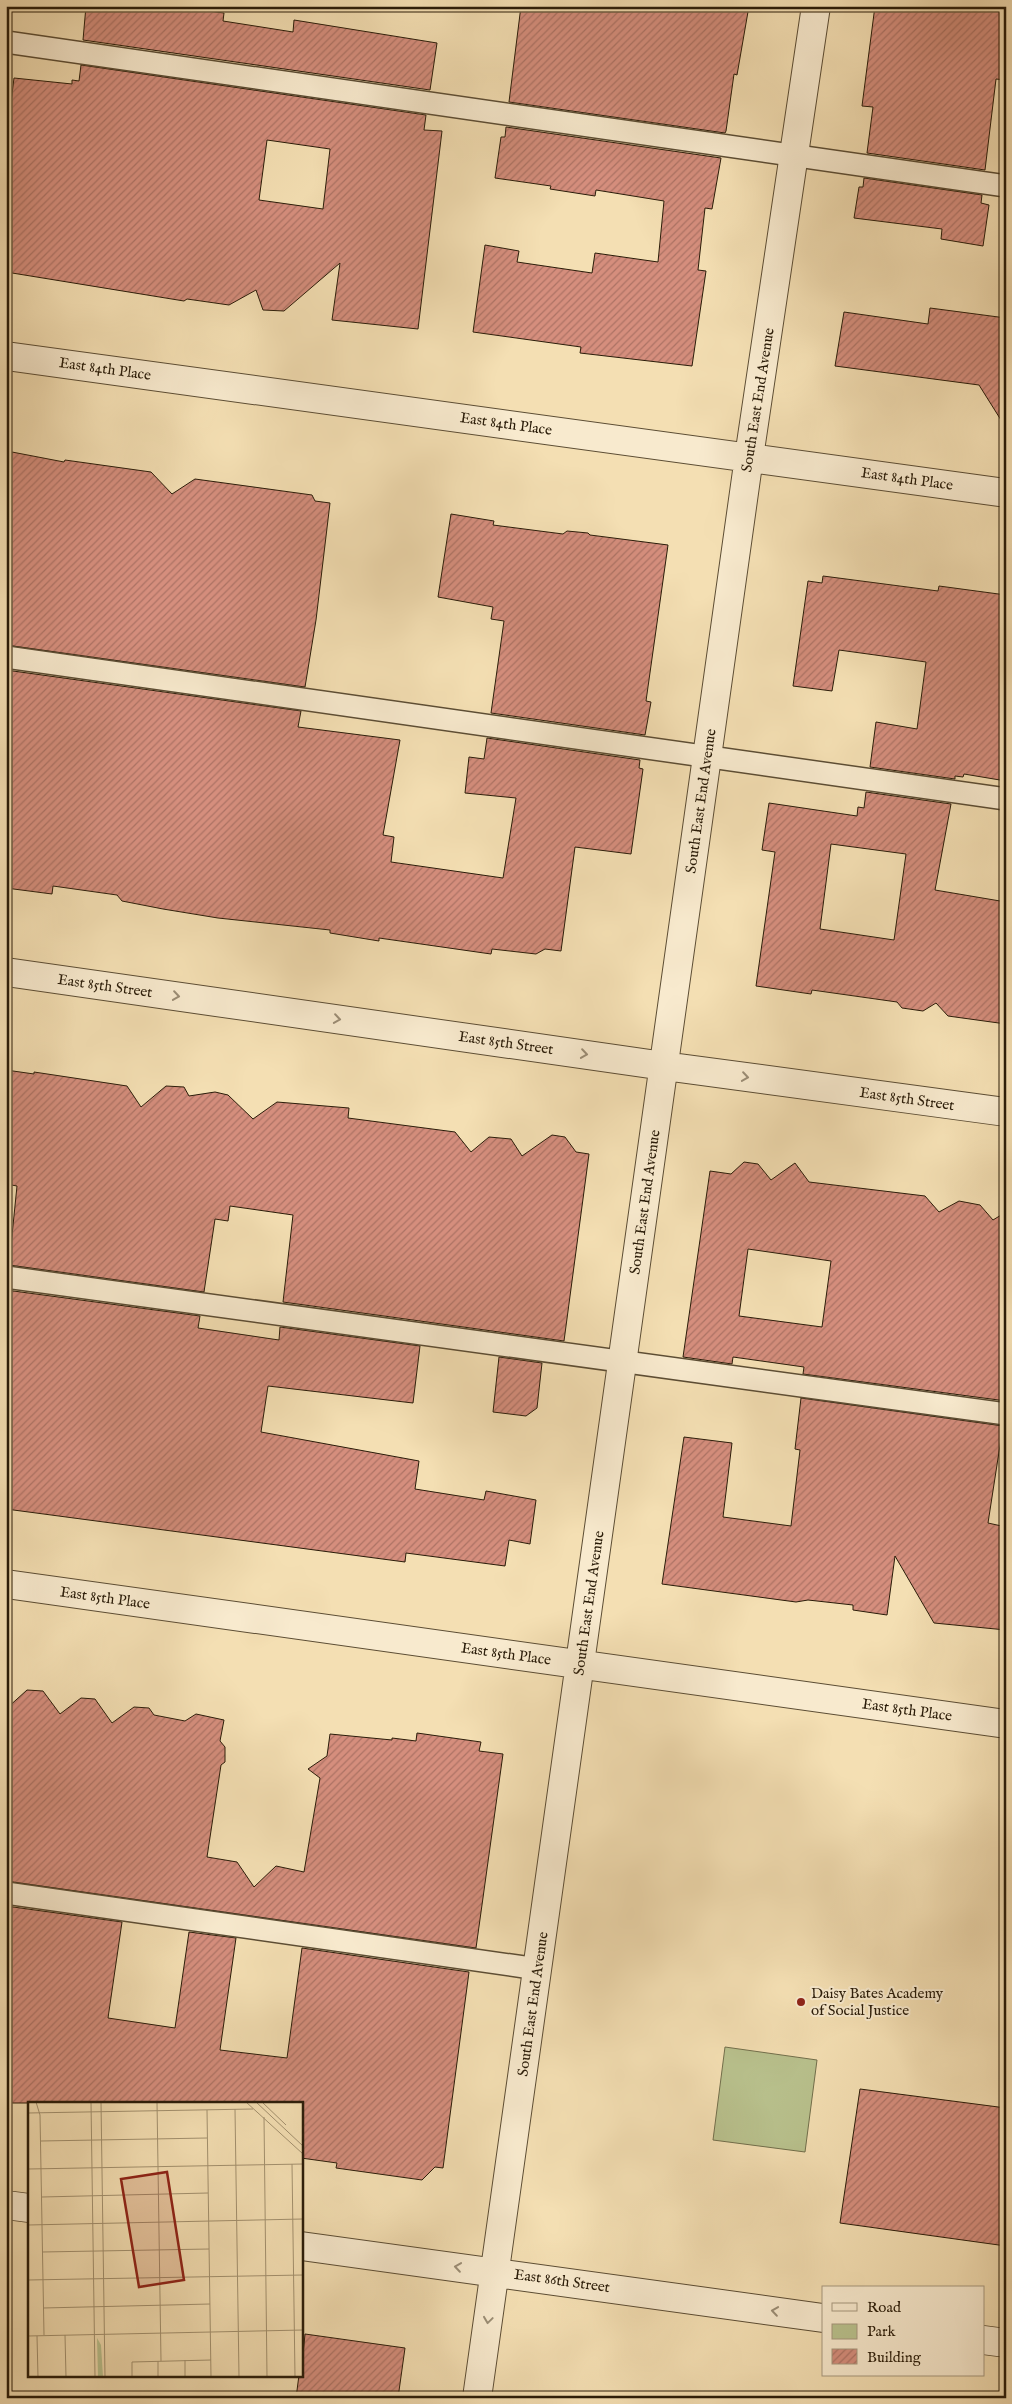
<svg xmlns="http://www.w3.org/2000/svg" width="1012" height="2404" viewBox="0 0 1012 2404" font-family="'IM FELL English',serif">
	<defs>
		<pattern id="building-hatch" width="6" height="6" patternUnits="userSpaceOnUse" patternTransform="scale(1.25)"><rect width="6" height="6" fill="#d58e7d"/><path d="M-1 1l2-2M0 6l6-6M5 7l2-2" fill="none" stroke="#ad7365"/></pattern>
	</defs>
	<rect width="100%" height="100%" fill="#f4dfb3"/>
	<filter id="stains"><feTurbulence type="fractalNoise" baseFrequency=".004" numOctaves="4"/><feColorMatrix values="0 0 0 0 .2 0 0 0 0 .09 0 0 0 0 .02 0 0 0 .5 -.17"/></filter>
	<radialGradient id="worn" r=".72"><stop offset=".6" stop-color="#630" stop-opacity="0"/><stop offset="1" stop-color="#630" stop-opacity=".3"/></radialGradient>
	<path fill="#b9c28e" stroke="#726f4c" d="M725,2047l92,13 -12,92 -92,-12z"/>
	<path fill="url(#building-hatch)" stroke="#2a1c09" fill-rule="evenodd" d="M86,6h83l55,7 -1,8 70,11 1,-12 143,23 -7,47 -347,-50z
		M521,6h228l-12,69 -3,-1 -8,57 -1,2 -216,-31z
		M875,6h131v74l-10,-1 -11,91 -118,-17 6,-46 -11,-1z
		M81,65l345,50 -2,15 18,1 -24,198 -86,-9 8,-57 -56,48 -21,-1 -7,-20 -27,15 -42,-6 -3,2 -178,-29v-130l8,-64 58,6v-4l7,1zM267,140l63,9 -7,60 -64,-9z
		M506,127l215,31 -9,51 -7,-1 -7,62 8,1 -14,95 -112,-13 1,-6 -108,-15 12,-87 34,6 -2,11 75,11 3,-20 63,9 6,-61 -68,-11 -1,6 -45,-7 1,-3 -56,-8 6,-41h4z
		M864,178l118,17 -1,8 8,2 -6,41 -42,-7 1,-10 -88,-11 5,-31h4z
		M930,308l76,10v110l-27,-43 -144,-19 9,-54 84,12z
		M12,452l52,10 1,-2 86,12 21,22 23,-15 117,16 3,6 15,2 -14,117 -11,67 -299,-42v-155z
		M451,514l43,7 -1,4 70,9 4,-3 21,2 2,2 78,10 -22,156 5,1 -6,33 -154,-22 13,-92 -13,-2 2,-12 -55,-10z
		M823,576l115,15 1,-5 67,9v186l-42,-7 -1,3 -8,-1v3l-85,-12 6,-45 41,7 9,-67 -87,-12 -7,41 -39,-5 15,-105 14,2z
		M6,670l295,41 -3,16 102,13 -17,95 11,2 -3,25 112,16 13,-80 -51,-5 4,-36 15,2 3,-21 153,22 -1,8 4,1 -12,85 -56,-7 -14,104 -16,-2 -9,5 -44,-5 -1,5 -112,-16v3l-49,-8v-3l-112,-12 -55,-9 -41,-8 -5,-6 -64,-9 -1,8 -46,-6z
		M866,792l85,12 -16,86 71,12v122l-58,-8 -12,-13 -13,8 -21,-3 -5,-6 -85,-12 -1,4 -55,-8 19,-134 -13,-2 7,-47 88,13 1,-9 6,1zM831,844l75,10 -12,86 -74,-11z
		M6,1070l28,4v-2l93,14 14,21 25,-21 18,1 5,9 26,-4 13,3 25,24 24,-17 72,6 -1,10 107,14 16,20 18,-15 22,2 11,17 30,-21 13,2 11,15 13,2 -25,187 -281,-39 10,-87 -63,-9 -2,15 -13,-2 -11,73 -195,-27 8,-79 -11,-2z
		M744,1162l14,2 13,16 24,-17 14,19 116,14 14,16 20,-11 21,4 13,15 13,-8v189l-203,-27 1,-7 -71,-10 -1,7 -49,-7 27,-186 21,3zM748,1249l83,12 -9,66 -83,-11z
		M6,1290l194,26 -2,12 81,12 1,-13 140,19 -7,57 -145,-17 -7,46 158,29 -4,28 69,11 2,-9 50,9 -6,44 -21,-4 -4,26 -99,-13 -1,9 -399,-53z
		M499,1357l43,6 -5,45 -11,8 -33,-4z
		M801,1398l202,28 -15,97 18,4v103l-72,-7 -39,-67 -8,59 -34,-5v-5l-45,-5 -12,2 -134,-18 22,-147 48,6 -9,74 68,9 9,-76 -5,-1z
		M27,1690l16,1 17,23 21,-16 14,1 17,24 22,-16 15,1 5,7 31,6 11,-7 28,6 -4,21 5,6v15l-4,3 -14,92 30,5 17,25 22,-21 28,6 16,-94 -12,-9 19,-13 3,-22 62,6v-2l24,3 1,-8 64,9 -2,9 24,3 -27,194 -470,-67v-172z
		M6,1906l116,16 -14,96 67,10 14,-96 47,6 -16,112 67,8 15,-110 167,24 -26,196 -8,-1 -13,13 -86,-12 1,-5 -36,-5v-55h-295z
		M860,2089l146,19v138l-166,-23z
		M305,2334l100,14 -7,50h-102l3,-23h2z"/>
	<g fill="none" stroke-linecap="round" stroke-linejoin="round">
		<defs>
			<path id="lane" d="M6,42l1000,144
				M6,657l1000,142
				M6,1277l1000,137
				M6,1893l532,76"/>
			<path id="street" d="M6,356l1000,137
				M6,972l658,94 342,46
				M6,1584l1000,140
				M6,2205l23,3
				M301,2246l522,72
				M983,2340l23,3
				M477,2398l272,-1941 67,-451"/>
		</defs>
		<use href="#lane" stroke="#5c4d34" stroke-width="24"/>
		<use href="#street" stroke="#5c4d34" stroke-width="30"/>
		<use href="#lane" stroke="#f8eace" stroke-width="21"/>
		<use href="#street" stroke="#f8eace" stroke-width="28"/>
	</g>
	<defs><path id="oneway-chevron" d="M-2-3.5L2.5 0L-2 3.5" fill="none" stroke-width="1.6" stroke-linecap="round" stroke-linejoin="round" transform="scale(1.25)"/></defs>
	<g stroke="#9b8d75">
		<use href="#oneway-chevron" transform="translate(176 996) rotate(8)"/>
		<use href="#oneway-chevron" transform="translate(337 1019) rotate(8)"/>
		<use href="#oneway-chevron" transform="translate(584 1054) rotate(8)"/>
		<use href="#oneway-chevron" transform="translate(745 1077) rotate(8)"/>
		<use href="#oneway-chevron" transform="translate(458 2267) rotate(-172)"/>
		<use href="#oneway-chevron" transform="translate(775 2311) rotate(-172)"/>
		<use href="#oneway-chevron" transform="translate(488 2320) rotate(98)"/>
	</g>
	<circle fill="#8f2418" stroke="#f8eace" stroke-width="2" cx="801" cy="2002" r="5"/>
	<g text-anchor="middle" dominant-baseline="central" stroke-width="4" stroke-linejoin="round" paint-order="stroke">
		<g font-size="15" fill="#2a1c09" stroke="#f8eace">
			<text transform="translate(105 369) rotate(8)">East 84th Place</text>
			<text transform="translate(758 400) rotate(-81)">South East End Avenue</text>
			<text transform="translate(506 424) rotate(8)">East 84th Place</text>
			<text transform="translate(907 479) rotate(8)">East 84th Place</text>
			<text transform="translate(701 801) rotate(-82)">South East End Avenue</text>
			<text transform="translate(105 986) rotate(8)">East 85th Street</text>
			<text transform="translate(506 1043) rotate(8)">East 85th Street</text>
			<text transform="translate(907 1099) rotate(8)">East 85th Street</text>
			<text transform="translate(645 1202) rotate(-82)">South East End Avenue</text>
			<text transform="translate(105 1598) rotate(8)">East 85th Place</text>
			<text transform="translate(589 1603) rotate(-82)">South East End Avenue</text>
			<text transform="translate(506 1654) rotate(8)">East 85th Place</text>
			<text transform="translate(907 1710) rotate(8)">East 85th Place</text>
			<text transform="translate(533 2004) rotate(-82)">South East End Avenue</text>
			<text transform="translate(562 2281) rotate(8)">East 86th Street</text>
		</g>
		<g font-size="15" fill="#2a1c09" stroke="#f8eace" text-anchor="start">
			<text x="811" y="1993">Daisy Bates Academy<tspan x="811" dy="17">of Social Justice</tspan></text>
		</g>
	</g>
	<g transform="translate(28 2102)">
		<rect width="275" height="275" fill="#f4dfb3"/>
		<path d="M69,236l4,7 2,32h-5z" fill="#b9c28e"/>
		<path fill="none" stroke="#a3916f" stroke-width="1" d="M8,0l4,13 4,220M63,0l4,275M73,0l4,275M129,0l4,259M218,0l57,52M228,0l47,44M234,0l24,23M207,7l4,268M179,8l4,267M0,11l225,-4M236,15l3,260M13,39l166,-3M264,62l3,213M0,67l275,-5M14,95l166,-4M0,123l275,-6M14,150l167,-3M0,178l275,-5M15,206l167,-4M37,233l1,42M0,234l275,-6M9,234l1,41M157,258v17M130,259v16M104,275v-15l79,-2"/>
		<path fill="#8f2418" fill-opacity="0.15" stroke="#8f2418" stroke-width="2.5" d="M139,70l17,108 -45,7 -18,-108z"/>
		<rect width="275" height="275" fill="none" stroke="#2a1c09" stroke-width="2.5"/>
	</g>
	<rect width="1012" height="2404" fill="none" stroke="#f4dfb3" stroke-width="25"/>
	<rect x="8" y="8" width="997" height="2389" fill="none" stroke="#2a1c09" stroke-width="2.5"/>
	<rect x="12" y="12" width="987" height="2379" fill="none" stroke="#2a1c09"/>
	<rect x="822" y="2286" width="162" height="90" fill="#f8eace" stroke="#a6987f"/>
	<rect x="832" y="2303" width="25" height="8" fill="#f8eace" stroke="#a6987f"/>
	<text x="867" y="2312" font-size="15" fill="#2a1c09">Road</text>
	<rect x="832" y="2324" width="25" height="15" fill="#b9c28e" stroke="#a6987f"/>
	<text x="867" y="2336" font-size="15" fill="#2a1c09">Park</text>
	<rect x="832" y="2349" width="25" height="15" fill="url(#building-hatch)" stroke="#a6987f"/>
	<text x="867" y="2362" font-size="15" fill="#2a1c09">Building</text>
	<rect width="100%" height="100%" filter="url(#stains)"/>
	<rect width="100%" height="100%" fill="url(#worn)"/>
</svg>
